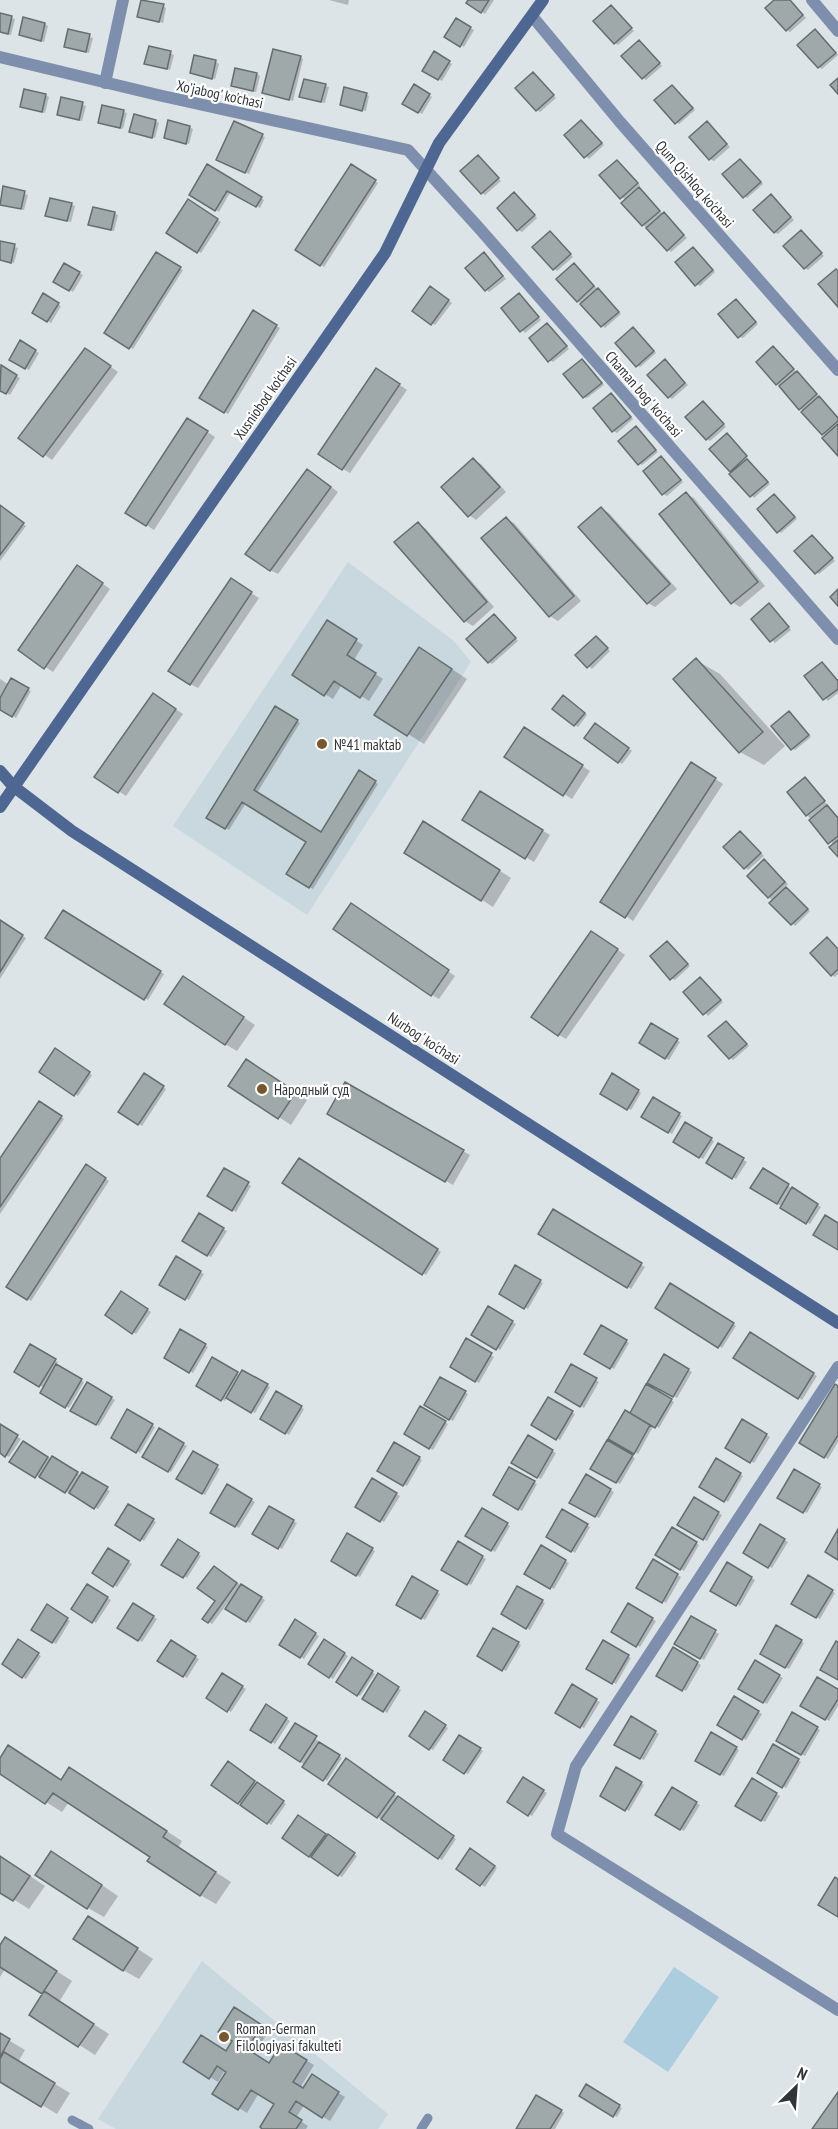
<svg xmlns="http://www.w3.org/2000/svg" width="838" height="2129" viewBox="0 0 838 2129" font-family="'PT Sans Narrow',sans-serif">
	<rect width="100%" height="100%" fill="#dce4e8"/>
	<path fill="#c9d7df" d="M348,562l106,79 17,21 -164,253 -134,-89z
		M202,1961l186,153 -10,15h-262l-18,-10z"/>
	<path fill="#accdde" d="M674,1967l45,30 -51,75 -45,-30z"/>
	<path fill="#0003" d="M329,0h20l-1,5z
		M469,0h25l-9,14 -17,-11z
		M776,0h14l16,18 -16,14 -3,-2z
		M163,6l3,2 -3,15 -24,-7z
		M611,7l23,24 -16,14 -3,-2z
		M0,15l15,4 -4,16 -11,-3z
		M456,20l18,10 -10,17 -18,-10z
		M45,24l3,2 -4,16 -24,-7z
		M69,31l24,7 -4,15 -23,-7z
		M815,31l23,24 -16,14 -3,-2z
		M643,44l19,22 -16,14 -3,-2z
		M170,53l4,2 -4,15 -24,-7z
		M434,53l18,11 -10,17 -18,-11z
		M300,57l3,2 -10,42 -30,-9z
		M216,62l3,2 -4,15 -24,-6z
		M257,74l3,2 -4,16 -20,-5z
		M534,74l22,24 -16,14 -3,-2z
		M325,86l4,1 -4,16 -21,-5z
		M414,86l18,11 -10,17 -18,-10z
		M672,87l23,23 -16,14 -3,-2z
		M366,94l3,2 -3,15 -24,-6z
		M45,95l4,2 -4,16 -20,-5z
		M62,99l24,7 -4,15 -20,-5z
		M123,112l4,1 -4,16 -24,-7z
		M155,121l4,2 -4,15 -20,-5z
		M582,121l22,24 -15,14 -23,-24z
		M710,125l20,22 -16,14 -4,-2z
		M189,127l4,2 -4,15 -24,-6z
		M262,136l3,1 -16,37 -28,-12z
		M478,157l23,24 -16,14 -3,-2z
		M740,161l23,23 -16,14 -3,-2z
		M618,162l22,23 -3,3 50,50 -16,14 -28,-27 -16,-25 -6,-3z
		M207,166l57,34 -4,8 -29,-17 -12,21 -28,-17z
		M351,166l27,17 -54,84 -27,-18z
		M4,188l24,7 -4,15 -24,-6z
		M515,194l22,24 -15,14 -4,-2z
		M771,196l23,24 -16,14 -4,-2z
		M188,201l33,21 -20,31 -33,-20z
		M71,204l4,2 -4,16 -21,-5z
		M114,213l4,2 -4,16 -20,-5z
		M801,232l23,24 -16,14 -3,-2z
		M550,233l23,24 -16,14 -3,-2z
		M0,242l18,6 -4,15 -14,-3z
		M696,251l19,21 -15,14 -4,-2z
		M157,254l26,16 -50,79 -27,-17z
		M487,256l19,23 -17,13 -22,-24z
		M65,265l18,10 -10,17 -18,-11z
		M577,267l44,47 -16,14 -27,-27z
		M434,290l18,13 -17,22 -3,-2z
		M44,296l17,10 -10,17 -17,-11z
		M522,297l19,23 -16,13 -22,-24z
		M736,301l22,23 -15,14 -4,-1z
		M253,312l27,16 -52,86 -27,-16z
		M547,324l22,25 -16,13 -4,-2z
		M637,331l19,22 -16,14 -3,-2z
		M21,342l18,11 -10,17 -18,-11z
		M774,348l64,69v37l-12,-18 -49,-52z
		M93,354l25,18 -66,88 -32,-22z
		M582,361l22,24 -17,13 -3,-1z
		M665,361l23,24 -16,14 -3,-2z
		M2,367l18,11 -10,17 -10,-6z
		M384,374l23,16 -57,83 -7,-4z
		M611,395l22,24 -16,14 -4,-2z
		M706,405l20,22 -16,14 -3,-2z
		M195,424l20,13 -61,93 -27,-18z
		M636,428l22,24 -16,13 -3,-2z
		M727,435l43,49 -16,14 -22,-24 2,-2 -3,-1z
		M661,458l22,24 -16,14 -4,-2z
		M473,460l8,4 25,28 -30,28 -7,-5z
		M315,475l23,17 -60,82 -8,-4z
		M686,494l8,4 71,88 -25,21 -8,-5z
		M775,496l22,23 -16,14 -3,-2z
		M0,507l26,19 -26,35z
		M601,508l8,5 68,76 -22,18 -7,-4z
		M506,519l8,4 67,78 -23,20 -8,-5 -66,-77z
		M418,524l8,5 68,78 -21,19 -8,-5 -68,-79z
		M812,537l23,24 -16,13 -3,-2z
		M85,571l25,18 -57,83 -33,-22z
		M239,585l20,13 -61,90 -8,-4z
		M769,605l22,25 -16,13 -22,-24z
		M494,616l24,25 -26,23 -3,-2z
		M327,622l36,23 -9,15 29,19 -14,22 -27,-17 -9,15 -39,-24z
		M599,639l11,12 -18,18 -15,-14z
		M435,658l32,21 -43,65 -48,-30z
		M696,660l24,14 65,72 -21,19 -24,-13z
		M822,663l16,17v13l-10,8 -22,-24z
		M0,679l9,6 3,-5 19,11 -15,27 -16,-9z
		M161,699l22,15 -57,82 -30,-20z
		M566,699l21,16 -9,12 -24,-18z
		M276,708l24,15 -43,70 65,40 38,-61 18,12 -65,105 -25,-15 20,-32 -62,-39 -17,27 -21,-13z
		M789,712l22,25 -16,13 -3,-2z
		M599,727l33,24 -10,13 -36,-26z
		M532,733l58,38 -18,28 -8,-5z
		M699,768l24,16 -90,137 -7,-5z
		M805,779l33,38v38l-4,-10 -27,-30z
		M480,793l70,42 -16,27 -70,-42z
		M436,830l75,48 -18,29 -11,-7z
		M740,832l24,24 -16,14 -23,-23z
		M768,863l20,21 -3,3 25,24 -15,15 -26,-29z
		M359,910l96,66 -16,23 -7,-4z
		M64,912l100,62 -16,26 -101,-62z
		M0,922l26,16 -26,41z
		M600,937l25,18 -59,84 -7,-4z
		M668,942l22,24 -15,14 -4,-2z
		M838,949v25l-3,3 -3,-2z
		M700,978l23,24 -15,14 -23,-24z
		M195,985l60,40 -18,26 -12,-7z
		M726,1022l23,24 -16,14 -23,-24z
		M652,1025l28,17 -11,18 -28,-17z
		M55,1050l37,25 -14,21 -37,-24z
		M259,1068l48,32 -16,25 -60,-39z
		M144,1075l22,14 -24,37 -22,-15z
		M613,1075l28,18 -10,17 -29,-17z
		M346,1084l124,71 -17,30 -124,-72z
		M654,1099l28,17 -10,18 -29,-17z
		M39,1102l25,17 -64,95v-53z
		M686,1124l28,17 -11,18 -28,-18z
		M718,1145l29,17 -11,17 -28,-17z
		M300,1160l141,92 -15,23 -141,-92z
		M86,1167l23,14 -78,120 -23,-15z
		M224,1170l27,16 -15,26 -27,-16z
		M763,1170l58,37 -11,17 -58,-36z
		M553,1211l92,56 -14,22 -91,-55z
		M199,1215l28,16 -16,26 -27,-16z
		M176,1258l28,16 -15,26 -28,-16z
		M516,1267l27,16 -15,26 -27,-16z
		M671,1285l65,41 -14,22 -65,-41z
		M122,1293l29,19 -15,22 -29,-19z
		M488,1308l28,16 -16,26 -27,-16z
		M602,1328l27,15 -15,26 -28,-16z
		M181,1332l27,15 -15,26 -27,-15z
		M750,1334l67,42 -15,24 -67,-43z
		M467,1341l27,16 -15,26 -27,-16z
		M31,1346l27,16 -2,4 28,16 -15,26 -27,-16 2,-4 -28,-16z
		M665,1356l27,16 -15,26 -28,-16z
		M213,1359l28,16 2,-3 27,15 -15,26 -28,-16 -2,4 -27,-16z
		M572,1366l27,16 -15,26 -27,-16z
		M441,1379l27,15 -15,27 -27,-16z
		M87,1384l28,16 -16,26 -27,-16z
		M647,1386l27,16 -15,26 -5,-3 -16,29 -28,-16 20,-23z
		M838,1388v54l-10,17 -27,-16z
		M277,1393l27,16 -15,26 -27,-16z
		M548,1399l27,15 -15,26 -27,-15z
		M421,1408l27,16 -15,26 -27,-16z
		M128,1411l27,16 -15,26 -27,-16z
		M742,1422l28,15 -16,26 -27,-15z
		M0,1426l21,13 -12,18 -9,-5z
		M159,1430l28,16 -16,26 -27,-15z
		M528,1437l28,16 -15,26 -28,-16z
		M608,1442l27,16 -15,26 -28,-16z
		M23,1443l87,48 -12,18 -86,-47z
		M395,1444l27,16 -15,26 -28,-16z
		M193,1453l27,16 -15,26 -27,-16z
		M716,1460l27,16 -15,26 -27,-16z
		M510,1469l27,15 -15,27 -27,-16z
		M795,1472l27,15 -15,26 -27,-15z
		M586,1476l28,16 -15,26 -28,-16z
		M372,1480l28,16 -16,26 -27,-16z
		M227,1486l28,16 -16,26 -27,-16z
		M694,1499l28,16 -15,26 -28,-16z
		M128,1506l28,16 -12,19 -27,-17z
		M270,1508l27,15 -15,26 -28,-15z
		M483,1510l27,16 -15,26 -28,-16z
		M563,1511l27,16 -15,26 -27,-16z
		M760,1526l28,16 -16,26 -27,-16z
		M672,1529l27,16 -15,26 -27,-16z
		M348,1535l27,16 -15,26 -27,-16z
		M178,1541l23,15 -14,22 -23,-14z
		M459,1543l27,16 -15,26 -28,-15z
		M541,1547l28,16 -15,26 -28,-16z
		M109,1550l23,14 -15,23 -23,-14z
		M653,1561l28,16 -15,26 -28,-16z
		M728,1564l27,16 -15,26 -27,-16z
		M217,1570l48,30 -15,23 -23,-15 5,-7 -2,-1 -18,24 -8,-5 13,-18z
		M808,1577l27,16 -15,26 -27,-16z
		M413,1578l27,16 -15,26 -27,-16z
		M88,1586l23,14 -15,23 -23,-14z
		M518,1588l27,15 -15,27 -27,-16z
		M134,1605l23,14 -15,23 -23,-14z
		M628,1605l28,16 -16,26 -27,-16z
		M47,1606l23,15 -14,23 -23,-15z
		M692,1618l27,16 -15,26 -27,-16z
		M296,1621l23,15 -15,23 -23,-15z
		M777,1627l27,16 -15,26 -27,-16z
		M494,1630l27,15 -15,26 -27,-15z
		M18,1641l23,15 -15,23 -22,-15z
		M325,1641l23,15 -15,23 -23,-15z
		M171,1642l28,17 -12,19 -28,-18z
		M604,1642l27,16 -15,26 -28,-16z
		M673,1649l28,16 -15,26 -28,-16z
		M352,1659l23,15 -15,22 -22,-14z
		M755,1662l28,16 -16,26 -27,-16z
		M223,1675l23,14 -15,23 -23,-14z
		M378,1675l23,15 -14,23 -23,-15z
		M572,1686l28,16 -16,26 -27,-16z
		M838,1691v15l-9,15 -27,-16z
		M734,1698l28,16 -16,26 -27,-15z
		M267,1706l23,15 -15,23 -23,-15z
		M425,1713l23,15 -15,22 -22,-14z
		M793,1714l27,16 -15,26 -27,-16z
		M632,1718l27,16 -15,26 -28,-16z
		M296,1725l46,33 -15,23 -46,-33z
		M712,1734l27,16 -15,26 -27,-16z
		M460,1737l23,14 -15,23 -23,-14z
		M774,1746l27,16 -15,26 -27,-16z
		M0,1760l62,21 8,-12 112,72 -4,7 53,34 -15,22 -16,-9 -48,-39 -83,-54 -7,10 -62,-39z
		M350,1762l106,77 -14,21 -64,-43z
		M231,1765l55,39 -15,21 -58,-41z
		M617,1769l27,16 -15,26 -27,-16z
		M524,1779l23,14 -15,23 -23,-14z
		M752,1780l28,16 -15,26 -28,-16z
		M672,1789l28,16 -16,26 -27,-16z
		M302,1818l55,38 -15,21 -32,-21z
		M470,1850l27,18 -12,19 -27,-18z
		M0,1856l45,30 -16,23 -29,-18z
		M67,1862l51,34 -14,21 -16,-9z
		M105,1927l48,32 -14,20 -16,-9z
		M0,1947l21,1 51,33 -13,21 50,32 -14,21 -64,-41 13,-20 -39,-25 -5,8z
		M234,2009l35,22 -15,23 16,10 12,-18 32,19 -14,23 4,2 8,-13 33,20 -15,24 -26,-16 -8,13 12,8 -2,3h-41l11,-25 -17,-11 -12,20 -33,-20 14,-21 -3,-2 -7,12 -33,-20 41,-10 8,-12z
		M0,2035l25,15 -7,12 52,31 -13,21 -57,-34z
		M586,2086l36,22 -5,9 -36,-21z
		M537,2097l27,16 -9,16h-37z"/>
	<path fill="#a0a9a9" stroke="#656e6e" stroke-width="1.5" d="M141,0l23,4 -5,18 -22,-5z
		M468,0h21l-8,13 -15,-10z
		M774,0h16l13,15 -17,16 -21,-23z
		M611,5l21,23 -18,16 -21,-23z
		M0,13l12,3 -4,18 -8,-2z
		M23,17l22,6 -4,18 -22,-6z
		M456,18l15,9 -11,20 -16,-10z
		M68,29l22,5 -4,18 -22,-5z
		M815,29l21,24 -18,15 -21,-23z
		M639,40l21,23 -18,16 -21,-23z
		M149,46l22,5 -4,18 -23,-5z
		M273,49l28,7 -12,44 -27,-7z
		M434,51l16,10 -12,19 -16,-9z
		M194,55l22,5 -4,19 -22,-6z
		M235,68l22,5 -4,18 -22,-5z
		M533,72l21,23 -18,16 -21,-23z
		M838,78v16l-8,-9z
		M304,79l22,5 -5,18 -22,-5z
		M414,84l16,10 -12,19 -16,-9z
		M672,85l21,23 -18,16 -21,-24z
		M344,87l23,6 -5,18 -22,-6z
		M24,89l22,5 -4,18 -22,-5z
		M61,97l22,5 -4,18 -22,-5z
		M102,105l22,5 -4,18 -22,-5z
		M134,114l22,6 -4,18 -23,-6z
		M168,120l22,6 -4,18 -22,-6z
		M581,120l21,23 -18,15 -20,-23z
		M234,121l29,13 -18,39 -29,-13z
		M707,121l20,23 -18,16 -20,-23z
		M478,155l21,23 -18,16 -21,-23z
		M740,159l21,23 -18,16 -21,-24z
		M617,160l21,23 -18,16 -21,-24z
		M207,164l55,33 -6,10 -29,-16 -12,20 -26,-16z
		M351,164l25,16 -56,86 -25,-16z
		M3,186l22,5 -4,18 -21,-4z
		M639,187l21,24 -18,15 -21,-23z
		M514,192l21,23 -18,16 -20,-23z
		M771,194l20,23 -17,16 -21,-23z
		M50,198l22,5 -5,18 -22,-5z
		M188,199l30,20 -21,34 -31,-20z
		M93,207l22,5 -4,18 -23,-5z
		M664,212l20,23 -17,16 -21,-23z
		M801,230l21,23 -18,16 -21,-23z
		M550,231l21,23 -18,16 -21,-23z
		M0,241l15,3 -4,19 -11,-3z
		M693,247l20,23 -18,16 -20,-24z
		M156,252l25,15 -52,82 -25,-16z
		M484,252l19,24 -18,15 -20,-23z
		M64,263l16,9 -11,19 -16,-9z
		M574,263l20,23 -17,16 -21,-23z
		M836,269l2,2v36l-20,-23z
		M430,286l19,14 -18,25 -19,-14z
		M598,288l21,24 -18,15 -21,-23z
		M43,293l16,10 -12,19 -15,-9z
		M519,293l20,24 -19,15 -19,-24z
		M736,299l20,23 -18,16 -20,-24z
		M253,310l24,15 -53,88 -25,-15z
		M547,323l20,23 -19,16 -19,-24z
		M633,327l21,24 -18,16 -21,-24z
		M20,340l16,10 -11,19 -16,-9z
		M773,346l21,23 -18,16 -20,-23z
		M85,348l26,18 -68,91 -25,-19z
		M582,359l20,24 -19,15 -20,-24z
		M665,359l20,24 -17,15 -21,-23z
		M1,365l16,10 -11,19 -6,-3z
		M376,368l24,16 -58,86 -24,-16z
		M797,371l20,23 -18,16 -20,-24z
		M611,393l20,24 -19,15 -19,-24z
		M819,396l19,22v3l-16,14 -21,-23z
		M703,401l21,23 -18,16 -21,-23z
		M187,418l21,13 -62,95 -21,-13z
		M838,424v32l-16,-18z
		M636,426l20,24 -18,15 -20,-24z
		M727,433l20,23 -17,16 -21,-23z
		M661,456l20,24 -19,15 -19,-24z
		M473,458l27,29 -32,30 -27,-30z
		M747,459l21,23 -18,15 -21,-23z
		M307,469l24,18 -61,84 -25,-17z
		M686,492l72,90 -27,22 -72,-90z
		M774,494l21,23 -18,16 -20,-24z
		M0,505l24,18 -24,32z
		M601,507l69,77 -23,20 -69,-77z
		M506,517l68,79 -25,21 -68,-79z
		M418,522l69,80 -23,20 -70,-80z
		M812,535l21,23 -18,16 -21,-23z
		M77,565l26,18 -59,86 -26,-19z
		M231,578l21,14 -62,93 -22,-14z
		M838,589v17l-8,-9z
		M769,603l20,24 -19,15 -19,-23z
		M494,614l22,24 -28,25 -22,-24z
		M327,620l30,19 -10,16 29,18 -16,25 -26,-17 -10,15 -32,-21z
		M596,636l12,12 -21,20 -12,-13z
		M419,647l33,22 -45,67 -33,-21z
		M696,658l67,74 -24,21 -66,-74z
		M822,662l16,19v8l-15,11 -19,-24z
		M11,678l18,10 -17,29 -12,-7v-12z
		M153,693l23,16 -58,84 -24,-16z
		M563,695l22,18 -11,13 -22,-17z
		M275,706l23,14 -44,70 67,42 38,-62 17,11 -67,107 -23,-14 20,-32 -64,-40 -17,27 -19,-11z
		M789,711l20,24 -18,15 -20,-24z
		M595,723l34,25 -11,15 -34,-25z
		M524,727l59,38 -20,31 -59,-39z
		M691,762l25,16 -91,140 -25,-16z
		M805,777l20,24 -19,15 -19,-24z
		M480,791l63,39 -18,29 -63,-39z
		M827,805l11,13v18l-10,8 -19,-24z
		M423,821l77,49 -19,31 -77,-48z
		M740,831l21,22 -17,16 -21,-22z
		M838,840v17l-9,-10z
		M764,859l21,23 -17,16 -21,-22z
		M786,887l22,22 -17,16 -22,-22z
		M351,903l98,67 -18,26 -98,-67z
		M63,910l98,61 -17,29 -99,-62z
		M0,920l23,15 -23,37z
		M591,931l27,18 -60,87 -27,-19z
		M827,937l11,12v20l-7,7 -21,-23z
		M667,941l21,23 -18,16 -20,-24z
		M183,976l61,41 -19,28 -61,-41z
		M700,977l21,23 -18,15 -20,-23z
		M726,1021l21,23 -18,15 -21,-23z
		M651,1023l27,16 -13,20 -26,-16z
		M55,1048l35,24 -16,24 -35,-24z
		M246,1059l50,33 -18,27 -50,-33z
		M144,1073l20,13 -26,39 -20,-13z
		M612,1073l27,17 -12,20 -27,-16z
		M345,1082l119,68 -19,32 -118,-68z
		M653,1097l27,16 -12,20 -27,-16z
		M39,1101l23,15 -62,91v-49z
		M685,1122l27,16 -13,20 -26,-16z
		M718,1143l26,15 -12,21 -26,-16z
		M299,1158l139,91 -16,26 -140,-92z
		M86,1164l20,14 -79,122 -21,-13z
		M224,1168l25,14 -17,29 -25,-15z
		M763,1168l26,16 -12,20 -27,-16z
		M792,1187l26,17 -12,20 -26,-16z
		M553,1209l89,54 -15,25 -89,-54z
		M199,1213l25,15 -17,28 -25,-15z
		M825,1215l13,8v27l-25,-15z
		M176,1256l25,15 -16,29 -26,-15z
		M515,1265l26,15 -17,29 -25,-15z
		M670,1283l64,40 -16,25 -63,-40z
		M121,1291l27,18 -16,25 -27,-19z
		M488,1306l25,15 -17,29 -25,-15z
		M601,1325l26,15 -17,29 -26,-15z
		M180,1329l26,15 -17,29 -25,-15z
		M750,1332l64,41 -16,26 -65,-41z
		M466,1338l26,15 -17,29 -25,-15z
		M30,1344l26,15 -17,28 -25,-15z
		M664,1354l25,15 -16,28 -26,-14z
		M212,1357l26,15 -17,29 -25,-15z
		M56,1364l26,15 -17,29 -25,-15z
		M571,1364l26,14 -17,29 -25,-15z
		M242,1370l26,14 -17,29 -25,-15z
		M440,1377l26,14 -17,29 -25,-15z
		M87,1382l25,15 -16,28 -26,-14z
		M646,1384l26,15 -17,29 -25,-15z
		M835,1384l3,2v49l-14,23 -25,-15z
		M276,1391l26,15 -17,28 -25,-15z
		M548,1397l25,14 -17,29 -25,-15z
		M420,1406l26,15 -17,28 -25,-15z
		M127,1409l26,15 -17,29 -25,-15z
		M625,1410l25,15 -16,29 -26,-15z
		M742,1419l25,15 -17,29 -25,-15z
		M0,1424l18,11 -13,22 -5,-4z
		M159,1428l25,15 -16,29 -26,-15z
		M528,1435l25,15 -16,28 -26,-15z
		M607,1440l26,15 -17,28 -26,-14z
		M23,1441l25,16 -13,21 -26,-16z
		M394,1442l26,15 -17,29 -26,-15z
		M193,1451l25,14 -16,29 -26,-15z
		M52,1456l26,16 -13,21 -26,-16z
		M716,1458l25,15 -17,29 -25,-15z
		M509,1467l26,14 -17,29 -25,-15z
		M794,1469l26,15 -17,29 -26,-15z
		M82,1472l26,15 -14,22 -25,-16z
		M586,1474l25,15 -16,28 -26,-14z
		M372,1478l25,15 -17,29 -25,-15z
		M227,1484l25,15 -17,28 -25,-14z
		M694,1497l25,15 -16,28 -26,-15z
		M128,1504l26,15 -14,22 -25,-16z
		M269,1506l25,14 -16,29 -26,-15z
		M482,1508l26,15 -17,28 -26,-15z
		M562,1509l26,15 -17,28 -25,-15z
		M760,1524l25,15 -17,29 -25,-15z
		M672,1527l25,15 -17,28 -25,-15z
		M838,1529v31l-13,-8z
		M347,1533l26,15 -17,28 -25,-15z
		M178,1539l21,14 -16,25 -22,-13z
		M458,1541l25,15 -16,29 -26,-15z
		M541,1545l25,15 -16,29 -26,-15z
		M108,1548l21,13 -16,26 -21,-14z
		M653,1559l25,15 -16,29 -26,-15z
		M727,1562l25,15 -16,29 -26,-15z
		M214,1566l23,17 -29,40 -6,-4 13,-18 -18,-13z
		M808,1575l25,15 -17,28 -25,-14z
		M412,1576l26,15 -17,28 -25,-14z
		M87,1584l21,13 -16,26 -21,-14z
		M241,1584l21,13 -16,25 -21,-13z
		M517,1586l26,14 -17,29 -25,-15z
		M133,1603l21,13 -16,25 -21,-13z
		M628,1603l25,15 -17,29 -25,-15z
		M47,1604l21,14 -16,25 -21,-13z
		M691,1616l25,14 -16,29 -26,-15z
		M295,1619l21,14 -16,25 -21,-13z
		M776,1625l26,15 -17,28 -25,-14z
		M493,1628l26,14 -17,29 -25,-15z
		M18,1639l21,14 -17,25 -20,-14z
		M324,1639l21,14 -16,25 -21,-14z
		M171,1640l25,16 -13,21 -26,-16z
		M603,1640l26,15 -17,29 -26,-15z
		M836,1641l2,1v38l-18,-10z
		M673,1647l25,15 -16,29 -26,-15z
		M352,1657l21,14 -16,25 -21,-14z
		M755,1660l25,15 -17,28 -25,-14z
		M222,1673l21,13 -16,26 -21,-14z
		M378,1673l21,14 -16,25 -21,-13z
		M817,1677l21,12v10l-13,21 -25,-14z
		M572,1684l25,15 -17,29 -25,-15z
		M734,1696l25,15 -17,29 -25,-15z
		M266,1704l21,14 -16,25 -21,-13z
		M425,1711l21,14 -17,25 -20,-14z
		M792,1712l26,15 -17,28 -25,-14z
		M631,1716l25,15 -16,28 -26,-14z
		M295,1723l22,13 -17,26 -21,-14z
		M711,1732l26,15 -17,28 -25,-14z
		M459,1735l22,13 -17,26 -21,-14z
		M319,1742l21,13 -17,26 -21,-14z
		M773,1744l26,15 -17,29 -25,-15z
		M8,1745l53,35 8,-13 98,64 -4,6 53,35 -16,24 -53,-35 3,-4 -97,-64 -8,11 -45,-30v-16z
		M346,1758l49,35 -18,25 -49,-34z
		M228,1761l27,20 -17,23 -27,-19z
		M616,1767l26,15 -17,29 -25,-15z
		M523,1777l21,13 -16,26 -21,-14z
		M752,1778l25,15 -16,28 -26,-15z
		M257,1782l27,19 -17,23 -27,-19z
		M672,1787l25,15 -17,28 -25,-15z
		M398,1796l56,40 -16,23 -57,-40z
		M298,1815l28,19 -17,23 -27,-19z
		M328,1834l27,19 -17,23 -27,-19z
		M470,1848l25,18 -15,20 -24,-17z
		M51,1851l51,34 -15,24 -52,-34z
		M0,1856l30,20 -17,25 -13,-8z
		M835,1877l3,2v38l-20,-12z
		M88,1916l50,32 -15,23 -50,-32z
		M5,1937l52,34 -15,23 -42,-27v-22z
		M44,1991l50,33 -16,23 -49,-32z
		M234,2007l28,18 -15,24 22,14 12,-19 26,16 -14,22 10,6 9,-14 27,18 -17,26 -26,-17 -7,11 13,8 -6,9h-34l-2,-2 14,-23 -23,-14 -13,20 -26,-16 14,-22 -9,-6 -8,13 -26,-17 18,-27 25,16 6,-10 -14,-9z
		M0,2033l10,6 -10,18z
		M4,2052l51,31 -14,24 -41,-25v-23z
		M586,2084l34,21 -7,12 -34,-21z
		M838,2092v37h-26z
		M536,2095l26,15 -12,19h-34z"/>
	<g fill="none" stroke-linecap="round" stroke-linejoin="round">
		<path stroke="#7e8fad" stroke-width="9" d="M72,2120l17,9
			M421,2129l7,-11"/>
		<path stroke="#7e8fad" stroke-width="12" d="M812,0l26,31
			M532,16l88,106 218,248
			M0,57l158,38 250,55 71,78 359,411
			M105,83l18,-83
			M838,1367l-262,399 -19,68 281,176"/>
		<path stroke="#4e6692" stroke-width="12" d="M0,771l13,15 59,45 766,492
			M0,807l385,-554 54,-110 104,-143"/>
	</g>
	<g fill="#78562e" stroke="#fff" stroke-width="2">
		<circle cx="322" cy="744" r="6"/>
		<circle cx="262" cy="1089" r="6"/>
		<circle cx="224" cy="2037" r="6"/>
	</g>
	<g text-anchor="middle" dominant-baseline="central" stroke-width="4.5" stroke-linejoin="round" paint-order="stroke">
		<g font-size="15" fill="#323537" stroke="#fff">
			<text transform="translate(220 94) rotate(12)">Xo'jabog' ko'chasi</text>
			<text transform="translate(695 184) rotate(49)">Qum Qishloq ko'chasi</text>
			<text transform="translate(644 394) rotate(49)">Chaman bog' ko'chasi</text>
			<text transform="translate(265 398) rotate(-55)">Xusniobod ko'chasi</text>
			<text transform="translate(424 1038) rotate(33)">Nurbog' ko'chasi</text>
		</g>
		<g font-size="15" fill="#323537" stroke="#fff" text-anchor="start">
			<text x="334" y="744">№41 maktab</text>
			<text x="274" y="1089">Народный суд</text>
			<text x="236" y="2028">Roman-German<tspan x="236" dy="17">Filologiyasi fakulteti</tspan></text>
		</g>
	</g>
	<g transform="translate(796 2087) rotate(25)" stroke="#ffffff" stroke-width="4.5" paint-order="stroke">
	<path d="M0-4.5L10 22L0 15L-10 22Z" fill="#323537"/>
	<text y="-9" font-size="16" font-weight="bold" text-anchor="middle" fill="#323537">N</text>
	</g>
</svg>
